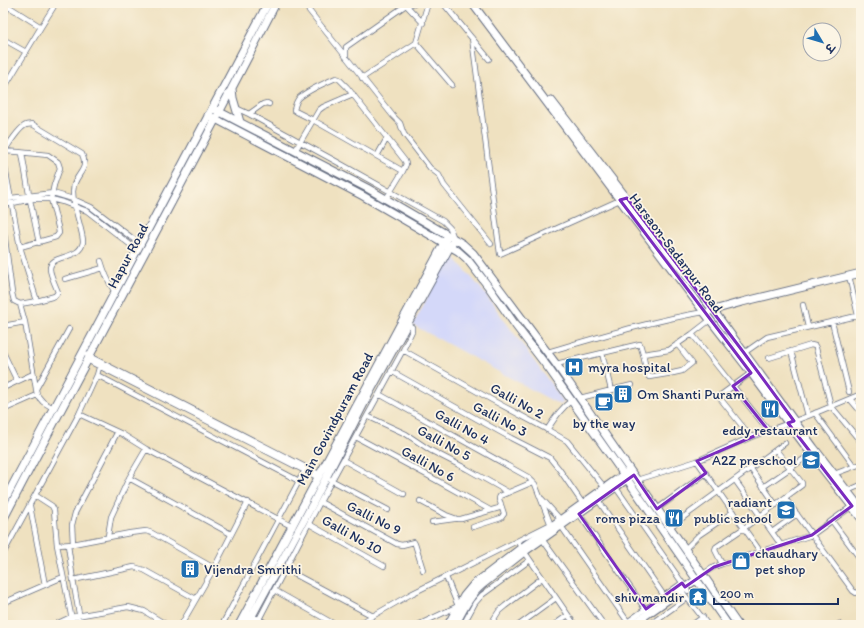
<svg xmlns="http://www.w3.org/2000/svg" width="864" height="628" viewBox="0 0 864 628" font-family="Itim,'Playpen Sans Deva',sans-serif">
	<rect width="100%" height="100%" fill="#fcf5e5"/>
	<filter id="ink" filterUnits="userSpaceOnUse"><feTurbulence type="fractalNoise" baseFrequency=".025" numOctaves="2"/><feDisplacementMap in="SourceGraphic" scale="8" xChannelSelector="R" yChannelSelector="G"/><feConvolveMatrix kernelMatrix="1 2 1 2 8 2 1 2 1" color-interpolation-filters="sRGB"/></filter>
	<filter id="wash" filterUnits="userSpaceOnUse"><feTurbulence type="fractalNoise" baseFrequency=".012" numOctaves="4" result="noise"/><feDisplacementMap in="SourceGraphic" scale="16" xChannelSelector="R" yChannelSelector="G"/><feGaussianBlur stdDeviation="0.9" result="paint"/><feColorMatrix in="noise" values="0 0 0 0 0 0 0 0 0 0 0 0 0 0 0 0 0 1.4 0 .05"/><feComposite in="paint" operator="in"/></filter>
	<g filter="url(#wash)">
		<rect width="100%" height="100%" fill="#efe1c0"/>
		<path fill="#d4d8f9" d="M454,257l30,35 80,110 -4,3 -147,-80 28,-54z"/>
	</g>
	<g filter="url(#ink)">
		<g fill="none" stroke-linecap="round" stroke-linejoin="round">
			<defs>
				<path id="street" d="M303,3l90,113 7,7 2,6 2,5 26,34 9,7 5,10 47,59
					M428,3l-12,40 36,42
					M443,3l46,56
					M406,5l17,18
					M3,16l6,-10
					M41,27l12,-19 1,-2 -2,-3
					M472,38l28,216 122,-55
					M3,39l23,13
					M346,57v-10l60,-42 9,-2
					M362,78l54,-35
					M3,90l38,-63 -38,-24
					M236,108l13,6 14,-10 4,-1 2,1
					M249,114l90,49 104,58 7,7 4,11
					M295,151l24,-41 4,-3 30,-13
					M22,153l8,47 9,43
					M377,156l10,-18
					M3,157l17,90 17,54 18,-5 3,-4c-2,-5 -8,-18 -8,-23 0,-16 30,-8 33,-27 0,-4 -1,-8 -2,-12 -3,-13 -8,-26 -8,-39 1,-2 0,-4 1,-6 4,-13 15,-16 8,-31l-50,-30c-2,1 -4,0 -6,1 -8,3 -17,20 -22,26l14,1 30,3 10,7 2,6 -6,17 -3,14 7,28 1,6 -3,4 -36,10
					M3,199l50,-6 20,6 18,8 49,37
					M386,199l17,-28 3,-7 -1,-3 -58,-74 -8,-8 -3,-1c-11,5 -28,12 -37,20 -3,3 -4,8 -5,12l3,2 16,8 90,51
					M3,205l29,-6h19l12,3 24,9 50,39
					M3,230l2,9 7,54 2,8 6,3 17,-3
					M101,261c3,10 7,20 12,28h3
					M65,279l38,-11
					M850,280l11,49
					M20,304l5,18 12,73 6,7 10,6
					M803,305l5,22
					M832,322l17,70
					M3,326l22,-4
					M692,334l76,96
					M403,350l89,50 56,30 19,11 38,47
					M791,351l17,65
					M3,352l14,29
					M547,352c52,-15 104,-31 157,-40
					M602,353l9,37
					M744,353l23,-16 94,-22
					M643,354l4,20 2,3 24,-4 9,-2 10,-8 -15,-19
					M87,355l234,120
					M769,358l42,-13 4,1 1,2 15,58 30,36
					M87,360l232,118
					M556,364l84,-20 3,10 26,-4 23,-16 18,-14
					M391,371l120,67 39,20 9,11 24,35
					M97,375l202,106
					M3,388l30,-14
					M36,389l33,-60
					M379,394l149,83 7,7 17,44
					M718,397l33,-24
					M719,397l32,40
					M580,398l52,-13
					M850,399l11,13
					M3,410l34,-15
					M815,413l39,53
					M79,414l43,20 24,15 147,78
					M367,416l39,18 24,16 37,19 41,23
					M547,430c8,-12 13,-21 25,-30
					M117,433l-42,80 -3,12 1,19 57,-11 16,-2 6,2 62,35
					M356,437l71,38 63,35
					M343,460l61,34
					M697,461l63,90
					M751,469l25,36
					M834,474l27,-10
					M129,478l102,56
					M329,479l59,31
					M637,480l60,-19 54,-24 57,-21 53,-22
					M735,480l46,65
					M614,485l74,106
					M763,487l48,-33
					M847,491l14,-6
					M785,498l68,93 3,2 5,-2
					M542,499l19,21
					M598,500l69,100
					M420,501l26,14 11,4h4l38,-11 2,-3c0,-4 -4,-5 -1,-9l33,-14
					M320,502l77,42 5,1 12,-3 1,2 8,26
					M30,506l15,79
					M657,509l49,-36
					M577,511l71,102
					M832,521l29,39
					M432,522l22,-3
					M309,524l75,42
					M561,526l69,99
					M473,527l28,-9 3,-4 -3,-9
					M670,527l115,-84
					M772,532l25,-18
					M108,536l3,-19 18,-39 17,-29
					M542,539l62,86
					M517,541l58,84
					M73,544l-16,1 -3,-35 -2,-4 -17,-11 44,-81 18,-39 3,-11
					M57,545l16,80
					M68,545l5,35 8,45
					M685,549l14,-14 34,-23
					M3,554l32,-59
					M722,564l-7,-14 1,-3 28,-19 58,-43v-2l-26,-33
					M285,569l88,47
					M703,574l11,-7 8,-3 90,-29 40,-29
					M73,580l61,-13 10,3 52,29
					M274,590l62,35
					M681,590l27,35
					M3,603l60,-26
					M54,625l17,-8 57,-10 16,4 23,14
					M181,625l33,-57 34,-66
					M222,625l84,-157
					M256,625l64,-123 83,-152 9,-19v-4l-6,-4
					M357,625l54,-31 138,-69
					M418,625l40,-19 -12,-29
					M463,625l12,-22 7,-8 48,-35
					M490,625l9,-14 6,-5 37,-28
					M519,625l37,-27
					M554,625l14,-10
					M623,625l59,-42
					M649,625l38,-27
					M692,625l11,-8
					M838,625l1,-1"/>
				<path id="secondary" d="M472,3l232,309 42,54 69,93 46,59
					M232,89l1,9 7,24
					M551,100l162,210 101,138 47,61
					M212,108l155,80 96,56 10,9 6,8 77,103 182,261
					M208,115l155,81 95,55 9,8 21,27 28,40 33,43 78,110 101,146
					M710,311l32,-9 119,-29
					M3,503l265,-500
					M3,520c90,-173 184,-343 273,-517
					M247,614l19,11
					M239,625l207,-386
					M247,625l65,-120 59,-115 81,-147
					M448,625l16,-29 10,-12 47,-36 106,-76
					M455,625c8,-15 15,-30 27,-40l42,-33 106,-75
					M632,625l68,-48"/>
			</defs>
			<use href="#street" stroke="#656d80" stroke-width="6"/>
			<use href="#secondary" stroke="#656d80" stroke-width="9"/>
			<use href="#street" stroke="#fff" stroke-width="4.5"/>
			<use href="#secondary" stroke="#fff" stroke-width="7"/>
		</g>
	</g>
	<path fill="none" stroke="#7b2cbf" stroke-width="3" stroke-linejoin="round" d="M627,198l117,155 50,68 -6,2 64,83 -40,29 -98,32 -29,20 -3,-4 -36,26 -67,-95 55,-39 23,34 49,-36 -9,-12 71,-31 -35,-44 18,-13 -131,-173z"/>
	<defs>
		<symbol id="hospital-square" viewBox="-11 -11 22 22"><rect x="-9" y="-9" width="18" height="18" rx="4" fill="#1f6fb2" stroke="#fcf5e5"/><path d="M-5-5h3v3.5h4V-5h3V5h-3V1.5h-4V5h-3Z" fill="#fff"/></symbol>
		<symbol id="building-square" viewBox="-11 -11 22 22"><rect x="-9" y="-9" width="18" height="18" rx="4" fill="#1f6fb2" stroke="#fcf5e5"/><path d="M-4-6H4V6H1V3H-1V6H-4ZM-2.5-4.3h1.7v1.8h-1.7ZM.8-4.3h1.7v1.8H.8ZM-2.5-1h1.7V.8h-1.7ZM.8-1h1.7V.8H.8Z" fill="#fff"/></symbol>
		<symbol id="cafe-square" viewBox="-11 -11 22 22"><rect x="-9" y="-9" width="18" height="18" rx="4" fill="#1f6fb2" stroke="#fcf5e5"/><path d="M-5.5-4.5H6V0H3Q3 3.5 0 3.5H-2.5Q-5.5 3.5-5.5 0ZM3-3.2v2h1.7v-2ZM-6 4.5H4V6H-6Z" fill="#fff"/></symbol>
		<symbol id="restaurant-square" viewBox="-11 -11 22 22"><rect x="-9" y="-9" width="18" height="18" rx="4" fill="#1f6fb2" stroke="#fcf5e5"/><path d="M-5-6h1v4h1v-4h1v4h1v-4h1v5L-1.5 .5V6h-2V.5L-5-1ZM5-6V6H3V1.5H1.5Q1.5-4 5-6Z" fill="#fff"/></symbol>
		<symbol id="school-square" viewBox="-11 -11 22 22"><rect x="-9" y="-9" width="18" height="18" rx="4" fill="#1f6fb2" stroke="#fcf5e5"/><path d="M0-5L7-2L0 1L-7-2ZM-4 1L0 2.5L4 1V4Q0 6-4 4Z" fill="#fff"/></symbol>
		<symbol id="shop-square" viewBox="-11 -11 22 22"><rect x="-9" y="-9" width="18" height="18" rx="4" fill="#1f6fb2" stroke="#fcf5e5"/><path d="M-5-2.5h2.3a2.7 3.5 0 0 1 5.4 0H5L5.5 6h-11ZM-1.5-2.5h3a1.5 2.3 0 0 0-3 0Z" fill="#fff"/></symbol>
		<symbol id="temple-square" viewBox="-11 -11 22 22"><rect x="-9" y="-9" width="18" height="18" rx="4" fill="#1f6fb2" stroke="#fcf5e5"/><path d="M0-6L5-2H3V0L6.5 2.5H4V6H1.5V3h-3V6H-4V2.5H-6.5L-3 0V-2H-5Z" fill="#fff"/></symbol>
	</defs>
	<g fill-rule="evenodd">
		<use href="#hospital-square" x="563" y="356" width="22" height="22"/>
		<use href="#building-square" x="612" y="383" width="22" height="22"/>
		<use href="#cafe-square" x="593" y="391" width="22" height="22"/>
		<use href="#restaurant-square" x="759" y="398" width="22" height="22"/>
		<use href="#school-square" x="800" y="449" width="22" height="22"/>
		<use href="#school-square" x="775" y="499" width="22" height="22"/>
		<use href="#restaurant-square" x="663" y="507" width="22" height="22"/>
		<use href="#shop-square" x="730" y="550" width="22" height="22"/>
		<use href="#building-square" x="179" y="558" width="22" height="22"/>
		<use href="#temple-square" x="687" y="586" width="22" height="22"/>
	</g>
	<g text-anchor="middle" dominant-baseline="central" stroke-width="3.5" stroke-linejoin="round" paint-order="stroke">
		<g font-size="14" fill="#1b2f5e" stroke="#fcf5e5">
			<text transform="translate(676 253) rotate(53)">Harsaon-Sadarpur Road</text>
			<text transform="translate(128 256) rotate(-62)">Hapur Road</text>
			<text transform="translate(517 401) rotate(29)">Galli No 2</text>
			<text transform="translate(335 419) rotate(-62)">Main Govindpuram Road</text>
			<text transform="translate(500 419) rotate(28)">Galli No 3</text>
			<text transform="translate(462 427) rotate(29)">Galli No 4</text>
			<text transform="translate(444 443) rotate(29)">Galli No 5</text>
			<text transform="translate(428 464) rotate(29)">Galli No 6</text>
			<text transform="translate(374 518) rotate(27)">Galli No 9</text>
			<text transform="translate(352 535) rotate(29)">Galli No 10</text>
		</g>
		<g font-size="14" fill="#1b2f5e" stroke="#fcf5e5" text-anchor="start">
			<text x="588" y="367">myra hospital</text>
			<text x="637" y="394">Om Shanti Puram</text>
			<text x="604" y="423" text-anchor="middle">by the way</text>
			<text x="770" y="430" text-anchor="middle">eddy restaurant</text>
			<text x="797" y="460" text-anchor="end">A2Z preschool</text>
			<text x="772" y="502" text-anchor="end">radiant<tspan x="772" dy="16">public school</tspan></text>
			<text x="660" y="518" text-anchor="end">roms pizza</text>
			<text x="755" y="553">chaudhary<tspan x="755" dy="16">pet shop</tspan></text>
			<text x="204" y="569">Vijendra Smrithi</text>
			<text x="684" y="597" text-anchor="end">shiv mandir</text>
		</g>
	</g>
	<rect width="864" height="628" fill="none" stroke="#fcf5e5" stroke-width="16"/>
	<g transform="translate(822 42) rotate(128)"><circle r="19" fill="#fcf5e5" stroke="#a2a6af"/>
	<path d="M0-3L7 15L0 10L-7 15Z" fill="#1f6fb2"/>
	<text y="-6" font-size="11" font-weight="bold" text-anchor="middle" fill="#1b2f5e">उ</text>
	</g>
	<path d="M714 598v6h124v-6" fill="none" stroke="#1b2f5e" stroke-width="2"/>
	<text x="720" y="598" font-size="12" fill="#1b2f5e" stroke="#fcf5e5" stroke-width="3" paint-order="stroke">200 m</text>
</svg>
